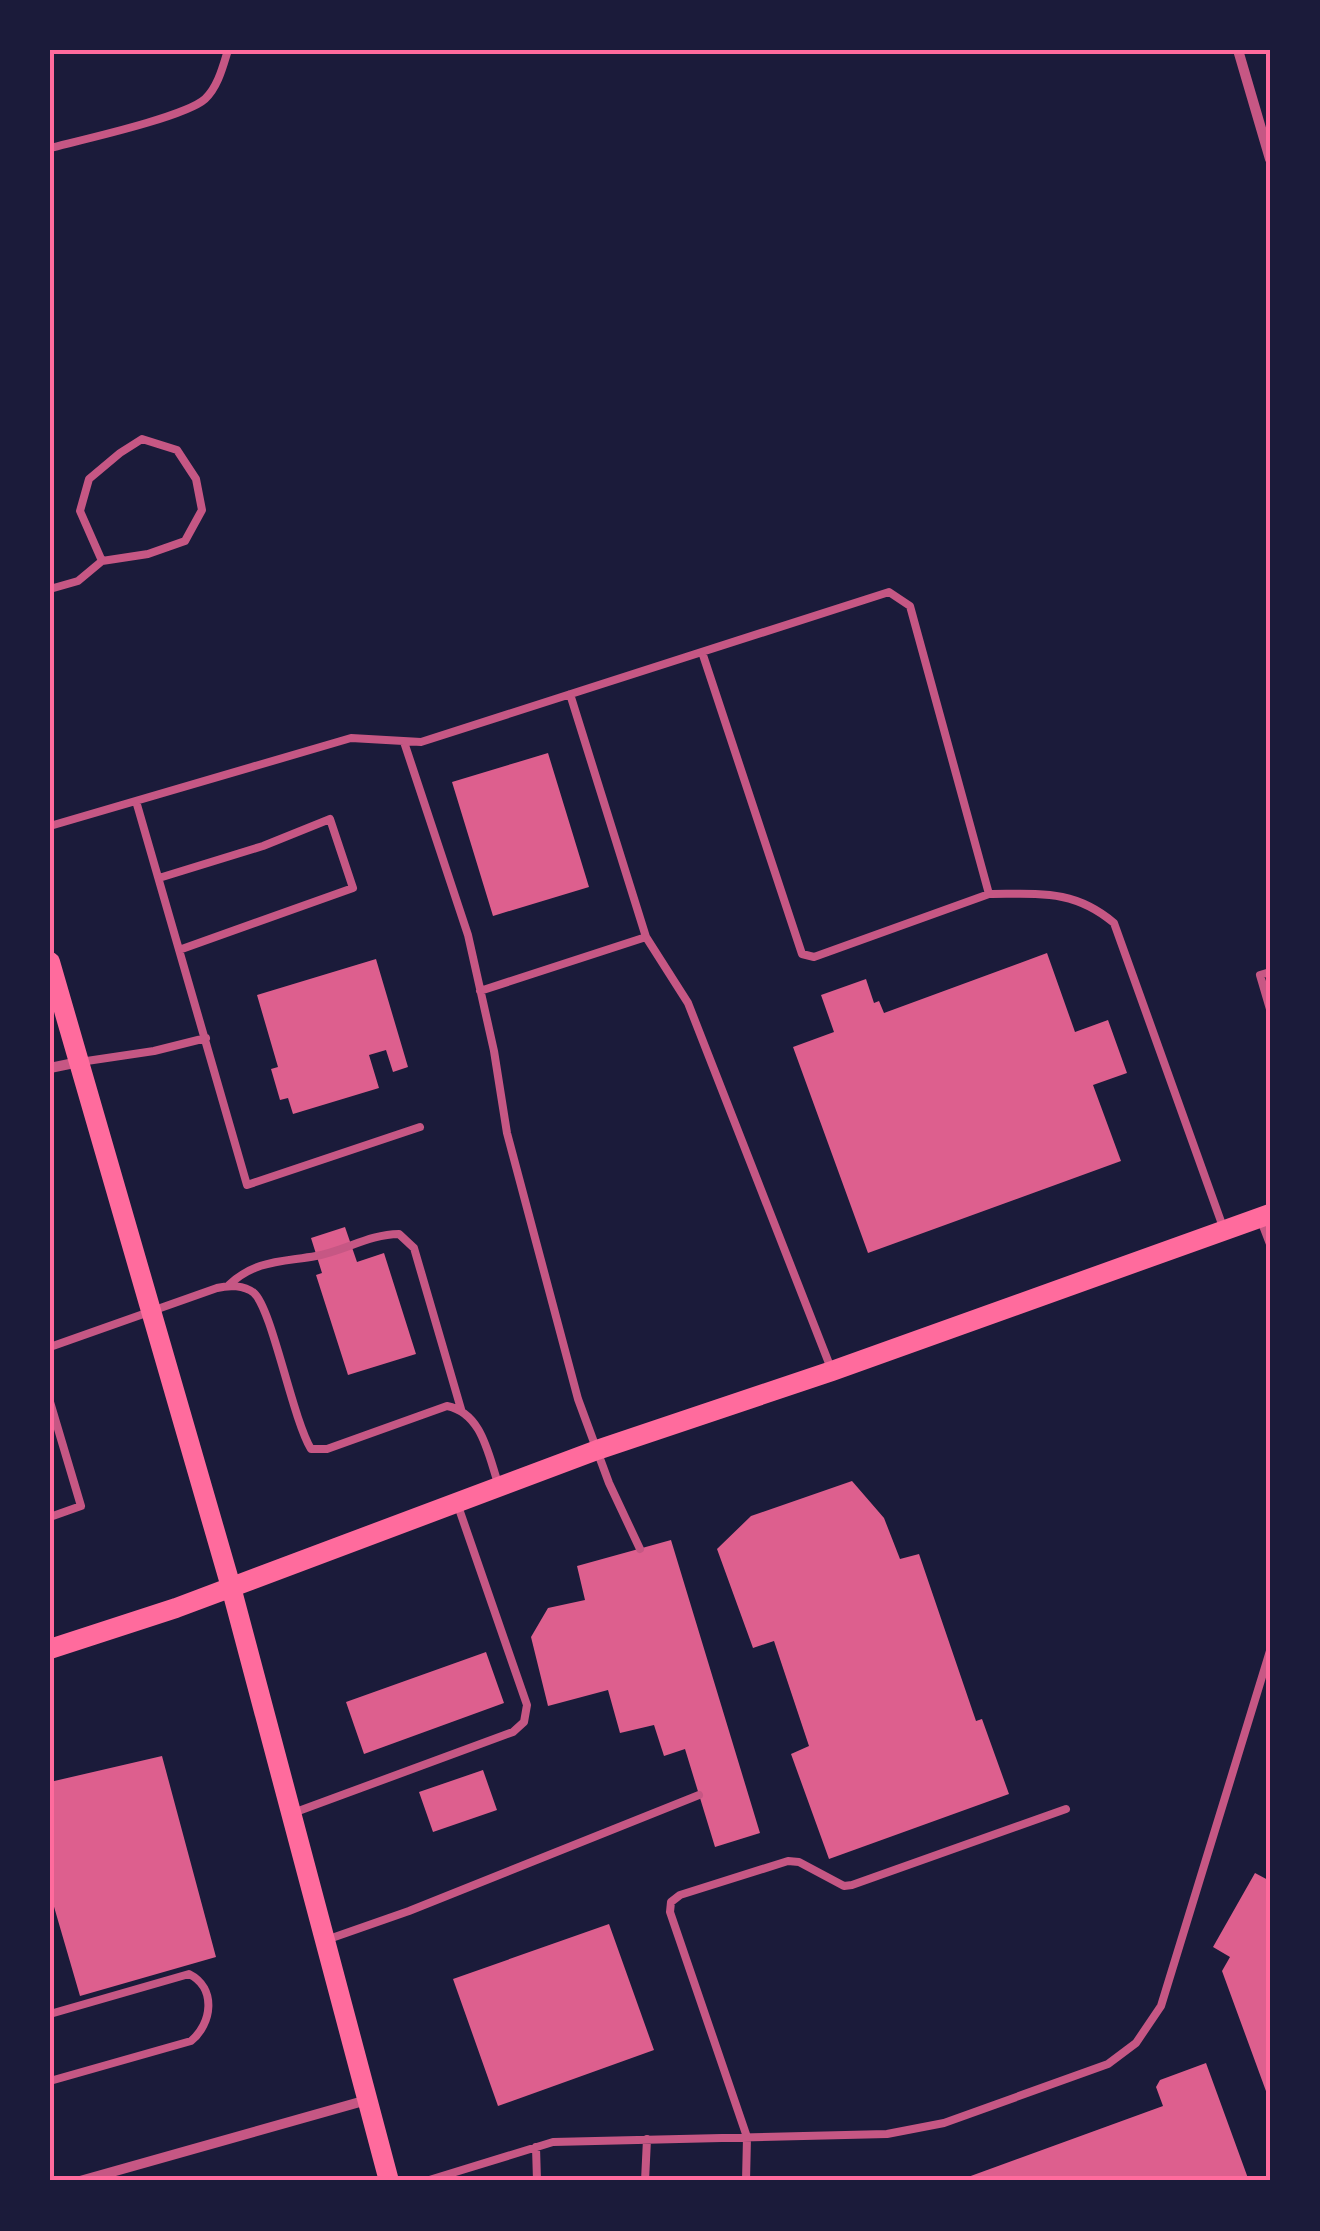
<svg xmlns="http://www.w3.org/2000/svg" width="1320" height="2231" viewBox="0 0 1320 2231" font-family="'PT Serif',serif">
	<rect width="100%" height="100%" fill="#1b1b3a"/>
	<path fill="#dd5f8e" d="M548,753l41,134 -96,29 -41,-134z
		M1047,953l28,79 33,-12 19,53 -34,12 28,76 -253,92 -75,-206 41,-15 -13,-37 45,-16 8,24 5,-2 5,12z
		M376,959l32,108 -15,5 -7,-22 -17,5 10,33 -86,26 -5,-16 -8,2 -9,-31 7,-2 -21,-72z
		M345,1227l12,35 27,-9 32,101 -68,21 -32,-100 6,-2 -11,-35z
		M852,1481l32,37 16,41 19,-5 57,167 6,-2 27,75 -180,65 -38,-105 18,-8 -35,-105 -21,7 -36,-99 34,-33z
		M671,1540l89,293 -45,14 -30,-98 -21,7 -10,-31 -34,8 -12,-43 -60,16 -17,-69 17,-29 37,-8 -8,-34z
		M486,1652l18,51 -140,51 -18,-52z
		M162,1756l54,201 -136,39 -30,-103v-111z
		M483,1770l14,40 -64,22 -14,-40z
		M1255,1873l15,8v221l-48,-131 8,-14 -17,-10z
		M609,1924l45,126 -156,56 -45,-127z
		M1206,2063l43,118h-292l206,-75 -7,-19 4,-7z"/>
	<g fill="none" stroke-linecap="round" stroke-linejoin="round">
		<path stroke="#c65784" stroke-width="8" d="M50,148c31,-8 135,-31 155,-49 13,-12 18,-33 23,-49
			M50,589l28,-8 24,-20 46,-7 37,-13 17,-31 -6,-31 -19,-29 -35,-11 -22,14 -31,26 -9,32 22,50
			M702,652l100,302 12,3 175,-63
			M570,694l76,243 42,66 144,368
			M404,742l64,193 26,116 13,82 71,266 31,84 31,66
			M136,801l111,384 173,-58
			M50,826l301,-88 70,4 468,-150 21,14 79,288c50,0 85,-5 125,29l109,304
			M159,878l104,-32 67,-27 23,69 -174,62
			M1270,972l-10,3 10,34
			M480,991l166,-54
			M80,1062l74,-11 52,-13
			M1260,1218l10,26
			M229,1285c26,-25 53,-23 87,-29 28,-5 54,-22 83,-22l15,14 47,161
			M50,1347l167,-59c12,-3 27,-3 37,5 18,16 38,124 57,156h16l120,-43c35,7 41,48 51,77
			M50,1402l31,104 -31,11
			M293,1813l220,-81 11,-10 3,-17 -70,-202
			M326,1940l83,-29 290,-116
			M50,2014l139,-40c28,14 23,50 2,67l-141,40
			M536,2147l1,34
			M426,2181l127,-39 334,-8 57,-11 164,-59 28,-21 25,-37 109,-355
			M645,2181l2,-42
			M746,2181l1,-44 -77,-225 1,-10 9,-7 108,-34 11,1 45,24 8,-1 214,-76"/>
		<path stroke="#c65784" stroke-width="10" d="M1238,50l32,109
			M50,1068l29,-6
			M80,2181l287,-81"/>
		<path stroke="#ff6b9d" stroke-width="20" d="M50,962l181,625 158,594
			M50,1649l126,-41 421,-158 235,-79 438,-157"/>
	</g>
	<rect width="1320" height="2231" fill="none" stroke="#1b1b3a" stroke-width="105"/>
	<rect x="52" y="52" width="1216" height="2126" fill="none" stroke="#ff6b9d" stroke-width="4"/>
</svg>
